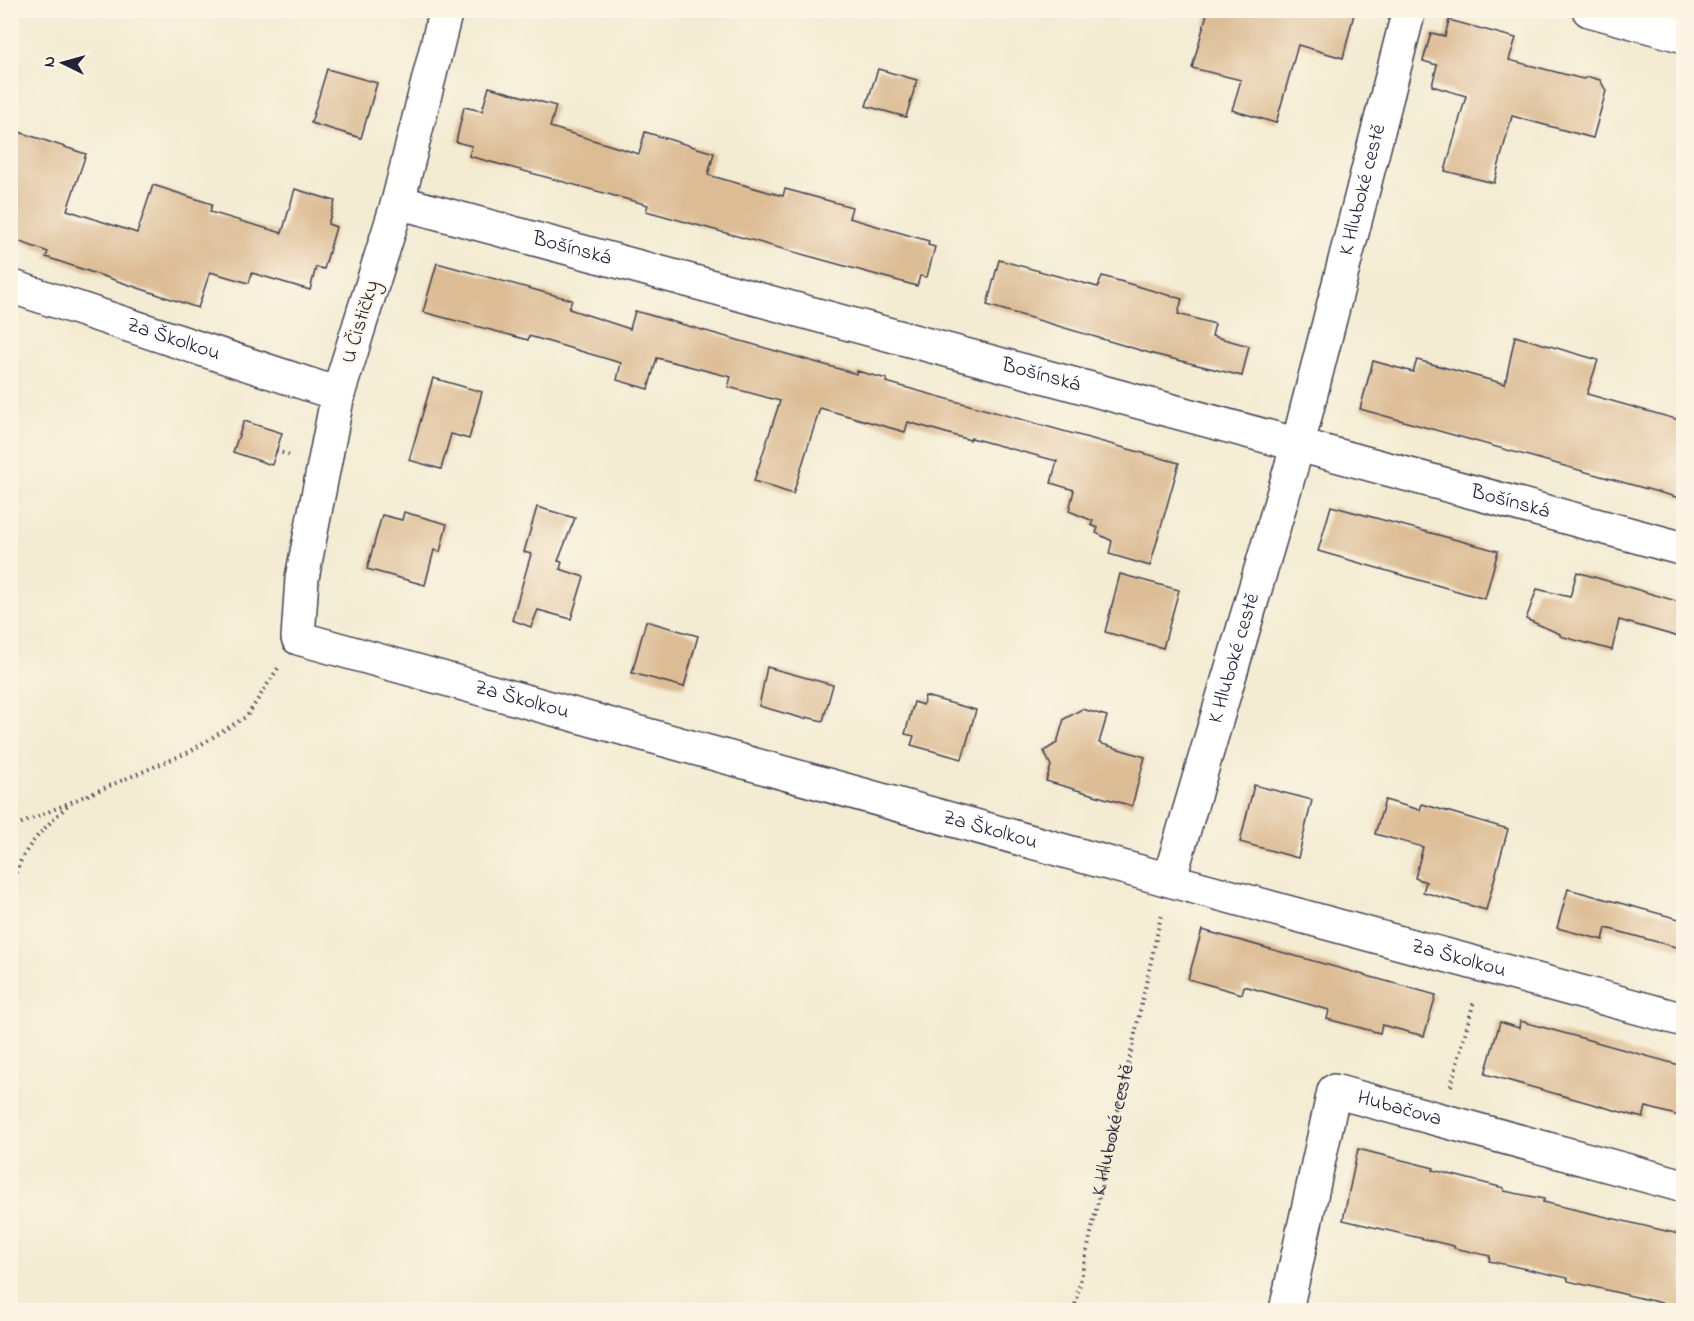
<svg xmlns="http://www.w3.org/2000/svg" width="1694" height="1321" viewBox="0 0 1694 1321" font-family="'Indie Flower',sans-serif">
	<rect width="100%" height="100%" fill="#fcf5e5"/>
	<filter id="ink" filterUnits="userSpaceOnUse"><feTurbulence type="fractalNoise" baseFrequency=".0167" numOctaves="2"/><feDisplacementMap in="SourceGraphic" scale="12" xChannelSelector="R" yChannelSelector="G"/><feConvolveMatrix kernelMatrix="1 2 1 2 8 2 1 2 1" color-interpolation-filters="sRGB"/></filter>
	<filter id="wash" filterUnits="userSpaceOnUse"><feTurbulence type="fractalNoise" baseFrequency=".008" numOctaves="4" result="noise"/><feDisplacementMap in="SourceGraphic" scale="24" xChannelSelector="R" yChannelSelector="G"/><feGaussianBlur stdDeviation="1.35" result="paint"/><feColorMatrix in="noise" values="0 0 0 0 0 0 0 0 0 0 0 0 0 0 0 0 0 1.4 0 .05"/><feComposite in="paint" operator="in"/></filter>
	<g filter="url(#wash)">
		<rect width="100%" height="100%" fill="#f3ebd2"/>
		<g id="blocks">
			<path fill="#dcbc94" d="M1208,10h147l-12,48 -45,-13 -22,78 -44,-13 9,-30 -49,-12z
				M1449,20l67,18 -7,22 74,19 6,-2 11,3 6,11 -13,47 -81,-22 -18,67 -49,-12 21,-75 -34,-10 5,-21 -14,-4 8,-28 14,3z
				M327,69l50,14 -16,55 -50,-15z
				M878,69l39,11 -11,37 -40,-11z
				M489,87l67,19 -6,21 89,27 6,-22 69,21 -6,22 75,21 2,-7 67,18 -3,11 80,23 -1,4 7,2 -8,30 -7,-1 -3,10 -271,-75 2,-6 -179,-49 3,-10 -16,-4 8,-35 18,4z
				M10,129l76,25 -19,56 70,23 16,-48 59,19 -2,8 72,21 13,-44 40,12 -7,23 8,3 -12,42 -8,-2 -6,23 -58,-17 -3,10 -39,-11 -12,36 -152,-51 2,-5 -38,-14z
				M999,260l99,27 4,-11 80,23 -4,15 37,10 -3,12 37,10 -7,30 -89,-22 -166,-49z
				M437,263l135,37 -3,9 61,20 5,-18 222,63v-3l30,8 -1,3 293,81 -29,103 -41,-12 3,-13 -16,-8 2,-5 -7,-3 2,-4 -24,-10 5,-21 -23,-7 6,-22 -86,-23 -1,2 -62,-18 -3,10 -85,-24 -27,86 -39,-13 26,-80 -52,-14 3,-10 -74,-19 -9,31 -31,-9 4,-17 -92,-27 -1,4 -105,-28z
				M1515,336l83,24 -11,34 96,27v78l-323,-90 13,-48 40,11 4,-12 88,24z
				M433,378l49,14 -13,47 -18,-5 -10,35 -32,-9z
				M244,421l38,12 -10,32 -39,-13z
				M1331,506l167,45 -13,48 -167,-48z
				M537,507l38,11 -17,43 4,1 -2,7 24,8 -13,42 -33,-9 -7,17 -19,-7 19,-66 -7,-2z
				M404,512l43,12 -7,28 -6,-2 -9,35 -58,-16 15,-54 20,5z
				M1577,572l106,31v17l-4,17 -60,-17 -7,30 -52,-14v-2l-34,-15 11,-30 33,8z
				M1120,574l59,16 -16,58 -58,-16z
				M646,621l52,15 -14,51 -52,-14z
				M767,667l66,18 -10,36 -17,-4 -1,2 -46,-13z
				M925,696l51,14 -14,49 -51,-14 3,-9 -9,-2 9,-32 9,3z
				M1082,709l25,7 -8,27 46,14 -13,49 -86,-25 5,-15 -7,-15 13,-8 7,-24z
				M1254,785l58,15 -14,58 -58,-16z
				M1385,800l35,10 2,-6 86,25 -22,81 -63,-18 3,-10 -11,-4 8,-31 -48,-13z
				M1568,889l115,31v29l-77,-21 -3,12 -46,-12z
				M1202,930l234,65 -12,41 -42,-11 -2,8 -53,-14 2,-9 -85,-24 -2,8 -54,-15z
				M1520,1021l163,45v51l-37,-10 -3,11 -158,-44 15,-52 19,6z
				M1358,1149l76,19 -1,2 71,18v3l40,8 -1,3 140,33v73l-115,-27v-3l-79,-17 1,-5 -36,-8v-2l-111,-26z"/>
		</g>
	</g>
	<g filter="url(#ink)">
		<use href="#blocks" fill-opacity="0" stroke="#414052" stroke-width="1.5"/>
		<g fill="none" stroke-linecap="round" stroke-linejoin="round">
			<defs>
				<g id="street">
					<path id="s2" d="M446,10l-48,192 -60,192 -36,184 -4,60 871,242 515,140"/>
					<path d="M1589,10l95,26"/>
					<path id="s3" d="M398,202l1286,347"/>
					<path id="s4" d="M10,286l328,108"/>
					<path id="s5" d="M1169,880l129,-436 111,-434"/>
					<path id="s6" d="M1286,1310l48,-219 350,95"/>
				</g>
			</defs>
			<use href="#street" stroke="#414052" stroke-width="36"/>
			<g stroke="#414052" stroke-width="4" stroke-dasharray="1.5 4.5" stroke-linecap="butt">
				<path d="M276,451l13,4"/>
				<path d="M10,828l179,-76 58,-36 31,-48"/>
				<path d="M10,890c11,-42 29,-56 58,-85"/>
				<path d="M10,960v2"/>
				<path d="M1451,1086l23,-85"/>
				<path d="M10,1291l9,19"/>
				<path id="s1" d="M1074,1310l87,-394"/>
			</g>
			<use href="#street" stroke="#fff" stroke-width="33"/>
		</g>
	</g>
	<g text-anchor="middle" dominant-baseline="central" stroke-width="4.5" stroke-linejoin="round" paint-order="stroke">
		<g font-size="21" fill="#22223b" stroke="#fcf5e5">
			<text stroke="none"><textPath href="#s5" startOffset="717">K Hluboké cestě</textPath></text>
			<text stroke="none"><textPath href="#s3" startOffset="180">Bošínská</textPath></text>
			<text transform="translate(361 322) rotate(-73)">U Čističky</text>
			<text stroke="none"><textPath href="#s4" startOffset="172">Za Školkou</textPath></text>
			<text stroke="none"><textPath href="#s3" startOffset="666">Bošínská</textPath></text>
			<text stroke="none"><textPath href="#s3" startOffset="1152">Bošínská</textPath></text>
			<text stroke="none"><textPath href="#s5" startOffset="231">K Hluboké cestě</textPath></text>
			<text stroke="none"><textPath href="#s2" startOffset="879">Za Školkou</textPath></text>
			<text stroke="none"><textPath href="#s2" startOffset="1365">Za Školkou</textPath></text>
			<text stroke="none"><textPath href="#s2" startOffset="1851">Za Školkou</textPath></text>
			<text stroke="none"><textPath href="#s6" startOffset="292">Hubačova</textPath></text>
			<text stroke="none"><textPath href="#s1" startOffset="184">K Hluboké cestě</textPath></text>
		</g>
	</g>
	<rect width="1694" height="1321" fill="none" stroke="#fcf5e5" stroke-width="36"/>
	<g transform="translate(63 63) rotate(275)" stroke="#fcf5e5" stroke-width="4.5" paint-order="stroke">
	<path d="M0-4.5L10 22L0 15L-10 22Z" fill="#22223b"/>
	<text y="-9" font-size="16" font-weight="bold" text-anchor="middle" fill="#22223b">N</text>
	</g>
</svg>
